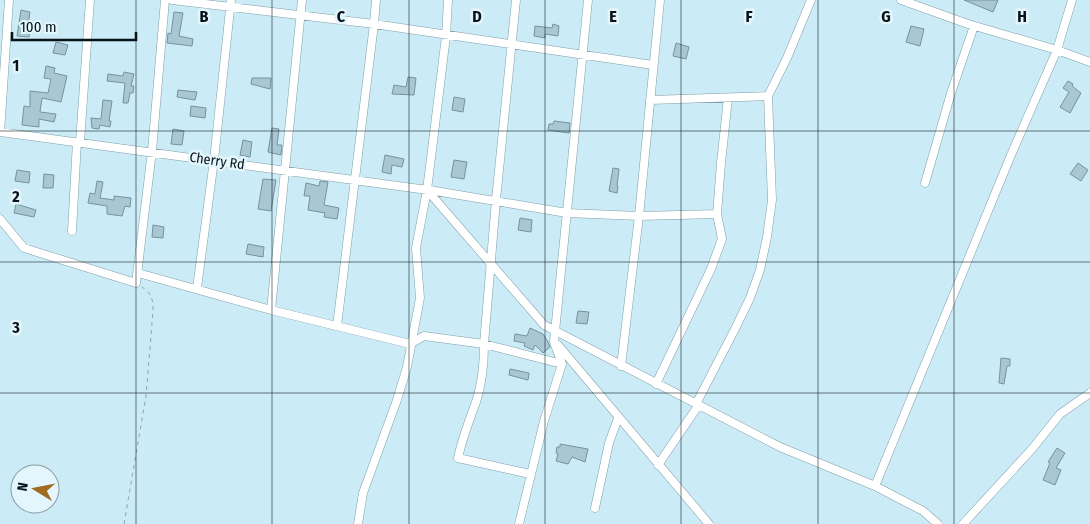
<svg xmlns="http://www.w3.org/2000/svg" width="1090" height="524" viewBox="0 0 1090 524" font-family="'Fira Sans Condensed',sans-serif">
	<rect width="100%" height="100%" fill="#cbebf7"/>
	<path fill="#a8c7d2" stroke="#75939d" d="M964,0h34l-5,12z
		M21,10l9,2 -3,19h3l-1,6 -12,-1z
		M174,12l9,1 -4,23 14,3 -1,7 -25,-3 1,-10 3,1z
		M553,24l6,2 -1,10 -13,-2v4l-11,-2 1,-10 17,2z
		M911,26l13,3 -4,17 -14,-4z
		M56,42l12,3 -3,10 -12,-2z
		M676,43l13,4 -3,12 -13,-3z
		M46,66l9,2 -1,5 13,3 -6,26 -19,-4 -2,14 16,2 -2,8 -15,-3v8l-17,-2 2,-19 6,1v-16l18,2 3,-14 -7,-1z
		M124,72l10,2 -3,12h3l-1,7h-3l-2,10h-5l2,-20 -18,-2 1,-7 15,2z
		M408,77l8,1 -2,17 -22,-1 2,-9 12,2z
		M252,78h19l-1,11 -19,-5z
		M1068,81l5,3 -1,2 9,7 -11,20 -10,-6 9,-15 -6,-4z
		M178,90l19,2 -2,8 -18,-3z
		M454,97l11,2 -2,13 -11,-2z
		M103,100l9,1 -3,20h2l-1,6 -10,-2 -1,4 -7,-1 -1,-10 10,1z
		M191,106l15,2 -1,10 -15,-2z
		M554,121l16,2 -1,10 -21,-3 1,-6h4z
		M272,128l7,1 -2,16h5l-1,10 -13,-3z
		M173,129l11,2 -2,14 -11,-1z
		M243,140l9,2 -2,15 -10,-2z
		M385,155l19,4 -2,8 -10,-2 -1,9 -9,-2z
		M454,160l13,2 -3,17 -13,-2z
		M1078,163l10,7 -7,11 -11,-7z
		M613,168l6,1 -2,17h1l-1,7 -8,-2z
		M17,170l13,2 -1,11 -14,-2z
		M44,174l10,1 -1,13h-10z
		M263,179l13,1 -5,31 -13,-2z
		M97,181l6,1 -3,16 14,2v-4l17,2 -1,9 -5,-1 -3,10 -15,-2v-8l-19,-3 2,-10 5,1z
		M320,181l8,1 -4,23 15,3 -2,11 -13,-2 1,-4 -17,-3 2,-14h-6l2,-13 13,3z
		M16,204l20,6 -2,7 -20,-4z
		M520,218l12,2 -1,12 -13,-2z
		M153,225l11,2 -1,11 -11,-1z
		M248,244l16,3 -1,10 -17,-3z
		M578,311l11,1 -2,12 -11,-1z
		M530,328l13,6 5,8 2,5 -7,6 -8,-8 -2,5 -9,-4 1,-3 -11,-2 1,-7 12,2z
		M1001,358l9,1v7h-3l-3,18 -5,-1z
		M510,369l19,4 -1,7 -19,-5z
		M560,444l28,5 -3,13 -13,-5 -4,7 -12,-3 2,-7 -2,-1 1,-6h3z
		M1057,448l8,5 -9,15 5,2 -6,15 -12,-5 7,-17 -2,-1z"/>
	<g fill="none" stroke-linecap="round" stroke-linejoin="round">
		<defs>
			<path id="minor" d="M172,0l202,24 -37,302
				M376,0l-2,24 279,41
				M901,0l67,24 89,26 33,12
				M650,100l118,-4
				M0,132l435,59 132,22 72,3 78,-2
				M0,132l9,-132
				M80,142l10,-142
				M925,183l26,-90 23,-67
				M427,190l117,135 236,122 95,39 48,25 15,13
				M0,219l24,29 112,35 16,-132 13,-151
				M72,231l5,-89
				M138,273l133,37 139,34 14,-8 60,8 12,-144 20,-200
				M197,288l17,-128 17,-160
				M271,310l31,-310
				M558,345l151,179
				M621,366l18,-150 21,-216
				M656,384l55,-115 11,-30 -5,-25 4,-51 7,-65
				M696,404l39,-75 15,-31 10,-28 7,-33 5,-37 -4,-104 19,-38 24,-58
				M658,465l40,-59
				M530,474l-72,-16c4,-19 11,-37 18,-56 6,-18 8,-39 8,-58l78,20 -8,-22 34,-342
				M875,486l136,-331 46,-105 15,-50
				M595,508l14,-65 9,-25
				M358,524l5,-31 34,-93 10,-33 13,-69 -4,-50 11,-58 19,-154 2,-36
				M519,524l25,-103 18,-57
				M963,524l69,-75 28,-35 30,-21"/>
		</defs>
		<use href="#minor" stroke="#809fa9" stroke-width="9"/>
		<path stroke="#8da6b0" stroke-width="1" stroke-dasharray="4 4" stroke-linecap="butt" d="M124,524l22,-128 7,-85c0,-12 -1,-17 -11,-24"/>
		<use href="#minor" stroke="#fff" stroke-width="8"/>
	</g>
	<path fill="none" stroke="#071317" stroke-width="1" stroke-opacity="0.55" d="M136,0v524M272,0v524M409,0v524M545,0v524M681,0v524M818,0v524M954,0v524M0,131h1090M0,262h1090M0,393h1090"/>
	<g text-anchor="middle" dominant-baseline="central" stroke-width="5" stroke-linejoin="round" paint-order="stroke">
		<g font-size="14" fill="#071317" stroke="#e3f6fd">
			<text transform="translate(217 161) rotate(8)">Cherry Rd</text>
		</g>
	</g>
	<g font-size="16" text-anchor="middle" font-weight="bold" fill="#071317" stroke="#e3f6fd" stroke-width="5" stroke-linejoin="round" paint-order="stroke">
		<text x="204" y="22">B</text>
		<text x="341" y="22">C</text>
		<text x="477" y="22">D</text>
		<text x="613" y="22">E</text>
		<text x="749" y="22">F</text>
		<text x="886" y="22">G</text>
		<text x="1022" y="22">H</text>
		<text x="16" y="71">1</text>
		<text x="16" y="202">2</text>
		<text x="16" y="333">3</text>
	</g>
	<g transform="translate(35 489) rotate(280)"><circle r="24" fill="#e3f6fd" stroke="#8b9ba1"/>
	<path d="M0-4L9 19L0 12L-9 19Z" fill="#9e6b21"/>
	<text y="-8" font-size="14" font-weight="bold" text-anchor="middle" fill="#071317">N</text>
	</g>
	<path d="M12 32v8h124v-8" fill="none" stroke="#071317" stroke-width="2.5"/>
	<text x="20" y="32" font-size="15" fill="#071317" stroke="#e3f6fd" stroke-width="4" paint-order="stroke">100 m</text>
</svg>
